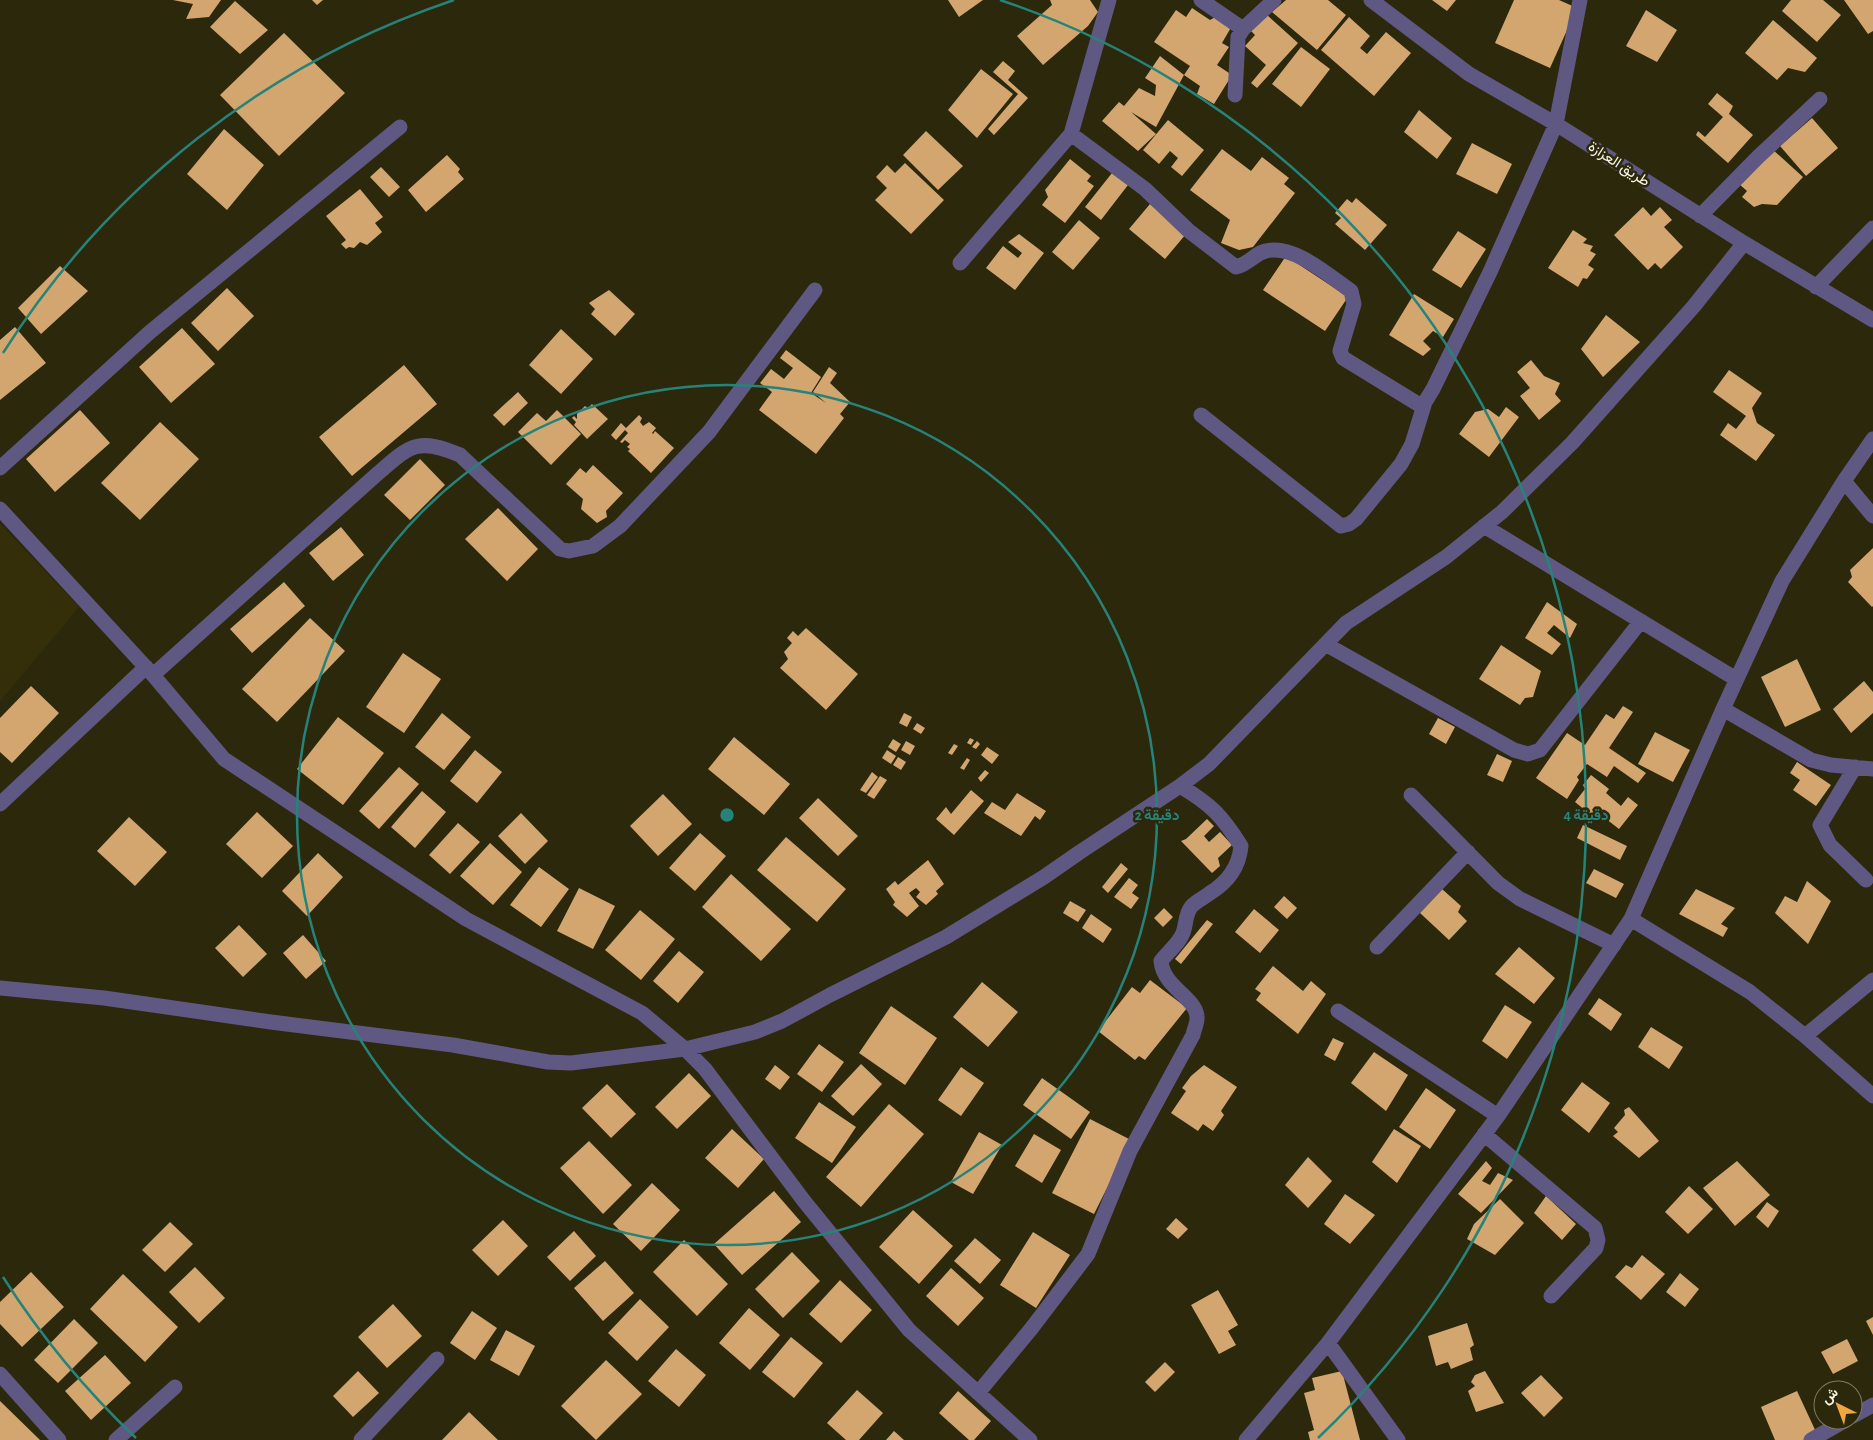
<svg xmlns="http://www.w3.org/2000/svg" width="1873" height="1440" viewBox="0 0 1873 1440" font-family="'Alegreya Sans',Vazirmatn,sans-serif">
	<rect width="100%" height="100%" fill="#2c280b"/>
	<path fill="#352f09" d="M0,524l79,83 -79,94z"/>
	<path fill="#d3a670" d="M173,0h48l-12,17 -23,2 7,-15z
		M312,0h11l-6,5z
		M948,0h35l-24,17z
		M1050,0h40l8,12 -10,14 -45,39 -26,-29 35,-31z
		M1286,0h42l18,15 -29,35 -45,-38z
		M1432,0h24l-9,11z
		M1514,0h45l18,8 -27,60 -55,-25z
		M1791,0h32l18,15 -24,27 -35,-31z
		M1844,0h29v31l-5,3z
		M235,1l33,29 -28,24 -30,-27z
		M1192,8l18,12 9,-5 14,9 -11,19 7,4 -12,18 15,10 -18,29 -17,-10 3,-8 -16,-11 6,-9 -36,-24 22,-32 10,7z
		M1646,10l31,20 -20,32 -31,-16z
		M1266,14l32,29 -41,45 -6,-5 15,-18 -21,-19 10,-11 -4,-4z
		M1349,17l21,19 -10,12 7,6 19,-22 25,21 -37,43 -53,-46z
		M1773,20l44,38 -12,14 -17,-4 -11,12 -32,-27z
		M284,33l61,60 -66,63 -59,-61z
		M1301,47l29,22 -29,38 -29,-23z
		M1160,56l24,19 -28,52 -25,-15 25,22 -18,17 -36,-30 17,-19 5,4 15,-18 16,8 1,-11 -11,-7z
		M1003,61l12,10 -7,9 20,18 -34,37 -6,-6 30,-35 -25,-22z
		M981,69l32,25 -36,44 -29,-28z
		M1717,93l16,13 -4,8 24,21 -25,28 -32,-28 2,-4 7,6 18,-20 -15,-13z
		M1419,110l33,28 -15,21 -33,-27z
		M1812,118l26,30 -32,28 -26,-30z
		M1168,120l36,30 -22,26 -11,-9 7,-9 -8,-7 -11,13 -16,-14z
		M224,129l40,36 -37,45 -40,-36z
		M926,131l37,35 -25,24 -35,-35z
		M1472,143l40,21 -15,30 -41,-20z
		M1771,148l32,29 -26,28 -15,-1 -8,3 -12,-10 5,-6 -8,-7z
		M1222,149l29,22 11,-14 27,21 -5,6 11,9 -42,54 -14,3 -18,-7 9,-23 -40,-30z
		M447,155l13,14 -2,3 6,7 -38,33 -18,-22z
		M1070,159l21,17 -4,5 7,5 -29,37 -23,-18 6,-8 -3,-7z
		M905,163l39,37 -33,34 -36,-34 12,-12 -11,-11 11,-12 8,8z
		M381,167l19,20 -11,10 -19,-20z
		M1112,173l16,12 -27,35 -16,-13z
		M360,189l23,28 -8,6 7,9 -15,13 -7,-3 -6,6 -5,-1 -3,2 -5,-5 5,-4 -20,-24z
		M1356,198l31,27 -22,25 -30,-26 6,-6 -6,-5 12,-14 5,4z
		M1150,204l36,30 -21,25 -36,-30z
		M1643,207l8,9 9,-9 12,13 -8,7 19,20 -22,22 -6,-6 -7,7 -34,-35z
		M1079,220l21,18 -27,32 -21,-18z
		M1573,230l14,9 -4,4 10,3 -3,5 6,3 -8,11 6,4 -7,10 -4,-1 -5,9 -30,-19z
		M1458,231l28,18 -25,39 -29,-18z
		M1019,234l25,19 -29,37 -29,-22 17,-22 15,12 4,-5 -14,-11z
		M1286,256l62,41 -23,34 -62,-41z
		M60,266l28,25 -47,43 -23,-26z
		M227,288l27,28 -36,35 -27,-28z
		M609,290l26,24 -20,22 -24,-22 4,-5 -6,-6z
		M1414,294l40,25 -11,18 -10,-6 -10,10 8,8 -8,7 -34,-21z
		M1606,315l34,27 -37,35 -22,-28z
		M15,327l31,36 -46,37v-60z
		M182,328l33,36 -44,39 -32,-36z
		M561,329l32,30 -32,35 -32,-29z
		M786,350l35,27 -10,16 15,10 -13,-11 16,-25 8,6 -7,10 20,19 -10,12 4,4 -28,36 -57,-44 13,-18 -12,-9 11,-14 13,10 9,-11 -13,-10z
		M1531,360l13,16 16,7 -5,11 6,7 -22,19 -19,-24 10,-8 -13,-16z
		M404,365l33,39 -85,72 -33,-39z
		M1729,370l33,23 -10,15 5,15 18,12 -19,26 -36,-26 8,-12 8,6 10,-13 -33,-24z
		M518,392l10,11 -24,23 -11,-11z
		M592,404l16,15 -21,20 -13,-14 2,-3 -4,-4 2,-2 3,3v-5l8,-8 3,2z
		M1506,407l13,10 -30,40 -30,-23 16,-22 13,-3 11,8z
		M80,410l30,33 -55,49 -29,-33z
		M557,410l24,24 -30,31 -33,-33 19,-19 9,8z
		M639,415l3,3 -2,4 3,4 6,-4 7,6 -4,5 1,1 2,-3 19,17 -23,25 -23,-22 2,-2 -3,-2 3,-3 -5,-4 -3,3 -2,-1 8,-9 -3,-3 -9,10 -5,-5 10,-12 5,5z
		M160,422l39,37 -59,61 -39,-37z
		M420,459l25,26 -35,35 -26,-25z
		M593,465l30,28 -17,18 1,6 -10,6 -16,-14 2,-10 -17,-15 14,-16 6,5z
		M498,508l40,41 -31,32 -42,-42z
		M341,527l23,28 -31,26 -24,-28z
		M1873,548v58l-1,1 -24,-25 4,-5 -2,-7z
		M284,582l21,24 -53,47 -22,-24z
		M1547,602l30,22 -7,14 -16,-13 -7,8 14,11 -9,11 -27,-17z
		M310,618l35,33 -68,71 -35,-33z
		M806,628l52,46 -32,36 -46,-42 8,-9 -4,-7 8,-9 -5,-5 6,-7 5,5z
		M1501,645l40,26 -8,26 -8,1 -5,7 -41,-26z
		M403,653l38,26 -37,54 -38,-26z
		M1797,659l24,51 -36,17 -24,-50z
		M1864,681l9,11v21l-22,20 -18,-24z
		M31,686l28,27 -47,50 -12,-11v-34z
		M1623,706l10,6 -24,36 37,25 -8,10 -24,-17 -7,11 -20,-13 -10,13 2,3 -12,19 -31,-21 31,-45 18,12 21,-31 8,5z
		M442,713l29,24 -27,33 -29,-23z
		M904,713l8,4 -5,10 -8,-4z
		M338,717l46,36 -41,52 -46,-36z
		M1438,718l17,9 -9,17 -17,-10z
		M917,723l8,5 -4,6 -8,-5z
		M1655,732l35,18 -17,32 -35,-18z
		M734,737l56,47 -26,31 -56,-46z
		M970,738l4,2 -3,5 -4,-2z
		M893,739l8,5 -5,8 -8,-5z
		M906,741l9,5 -5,9 -9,-5z
		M977,741l3,3 -4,5 -4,-2z
		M954,744l4,2 -6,9 -4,-2z
		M987,747l12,8 -7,9 -11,-9z
		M475,750l27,22 -25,31 -27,-22z
		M887,750l9,6 -5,8 -9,-6z
		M1497,754l15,7 -9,21 -16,-7z
		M898,757l8,5 -5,8 -8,-5z
		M967,758l3,2 -6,10 -4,-2z
		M1797,762l34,23 -15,21 -23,-16 7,-10 -10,-7z
		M399,767l20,17 -40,45 -20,-18z
		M985,770l4,3 -8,9 -3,-4z
		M872,772l6,5 -12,16 -6,-3z
		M1591,775l18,14 -3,4 15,13 7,-9 10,8 -19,24 -18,-14 -4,5 -22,-18 10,-13 -2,-4z
		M880,776l7,4 -13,19 -7,-4z
		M971,790l13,11 -30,34 -18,-16 10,-12 5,7z
		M422,791l24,21 -31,36 -24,-21z
		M1017,793l29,18 -6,9 -5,-4 -14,20 -37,-23 8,-11 13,8z
		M663,794l29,30 -34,32 -28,-30z
		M818,798l40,38 -20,20 -39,-38z
		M257,812l36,34 -31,32 -36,-34z
		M521,813l27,28 -23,23 -27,-28z
		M129,817l38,35 -32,34 -38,-35z
		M1207,819l7,7 -10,10 5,6 11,-10 12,13 -14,13 2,8 -8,7 -31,-32 5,-2z
		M458,823l22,19 -30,32 -21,-19z
		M1583,825l44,21 -7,14 -43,-22z
		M700,833l26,23 -31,35 -26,-23z
		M786,837l60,52 -29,33 -60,-52z
		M490,843l32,29 -29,33 -33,-29z
		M318,853l25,24 -36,39 -25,-25z
		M928,860l16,24 -8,7 2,3 -12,11 -10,-8 4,-5 -4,-4 -7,5 10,13 -12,11 -14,-12 2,-3 -9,-13 9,-8 3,4z
		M1121,863l7,6 -20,24 -6,-6z
		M539,867l30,22 -28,38 -31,-22z
		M1594,869l30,15 -8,14 -30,-15z
		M731,874l60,55 -30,32 -59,-54z
		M1129,878l9,7 -6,8 7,5 -8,11 -17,-12z
		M1807,881l24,20 -23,43 -33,-31 10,-17 12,6z
		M579,888l36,18 -22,43 -36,-18z
		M1442,889l19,17 -3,6 9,9 -18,19 -29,-27z
		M1696,889l39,19 -14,16 7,4 -5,9 -44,-23z
		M1284,896l13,12 -10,11 -13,-12z
		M1070,901l16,9 -8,12 -15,-9z
		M1164,908l9,9 -10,10 -9,-9z
		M1254,909l25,21 -19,23 -25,-21z
		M640,910l35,29 -34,41 -36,-30z
		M1091,914l21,15 -9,14 -21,-15z
		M1207,920l6,4 -32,40 -6,-5z
		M239,925l28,29 -24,23 -28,-29z
		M303,935l23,26 -20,18 -23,-26z
		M1519,947l36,31 -21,26 -39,-30z
		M679,951l25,21 -26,31 -25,-22z
		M1273,966l30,25 8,-10 15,13 -28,40 -42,-34 5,-7 -6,-4z
		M1150,980l37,28 -42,52 -6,-4 -4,4 -37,-29 34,-44 8,6z
		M982,982l36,30 -30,35 -35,-30z
		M1599,998l23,16 -11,17 -23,-17z
		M1505,1005l27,17 -25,37 -25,-18z
		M891,1006l46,32 -32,47 -46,-32z
		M1651,1027l32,20 -14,22 -31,-22z
		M1333,1038l11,5 -9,18 -11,-6z
		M819,1044l25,18 -22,30 -25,-18z
		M1374,1052l34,23 -22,36 -35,-28z
		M861,1064l21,20 -29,32 -22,-20z
		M775,1065l15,12 -10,13 -15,-11z
		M1204,1065l33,22 -16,24 3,4 -11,16 -10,-7 -5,7 -27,-18 15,-22 -4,-3 9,-12z
		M961,1067l23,16 -23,33 -23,-16z
		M689,1073l22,23 -34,33 -22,-22z
		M1042,1078l48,34 -19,27 -48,-34z
		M1582,1082l28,21 -21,30 -28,-23z
		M607,1084l29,30 -25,24 -29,-30z
		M1426,1088l30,22 -26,39 -31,-22z
		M819,1102l37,25 -24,36 -37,-25z
		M889,1104l35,30 -63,73 -35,-30z
		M1629,1107l30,34 -20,17 -26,-22 5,-4 -4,-4 11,-13 -1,-5z
		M1090,1119l41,21 -37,74 -42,-21z
		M732,1129l32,30 -26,29 -33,-30z
		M1394,1129l27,17 -24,37 -25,-21z
		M979,1132l23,13 -29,49 -22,-12z
		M1034,1134l27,16 -19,33 -27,-17z
		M589,1141l43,44 -29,29 -43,-46z
		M1308,1157l24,24 -24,27 -23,-23z
		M1486,1161l6,7 -10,13 8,4 8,-12 15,7 -32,33 -23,-19z
		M1737,1161l33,34 -35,31 -32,-38z
		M652,1183l28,27 -39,41 -28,-27z
		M1689,1186l24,23 -25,25 -23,-22z
		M774,1191l27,31 -59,53 -28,-31z
		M1345,1194l30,21 -25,29 -26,-20z
		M1546,1196l30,28 -14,16 -28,-27z
		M1500,1199l24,24 -29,32 -28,-16 7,-15z
		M1767,1202l12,9 -11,17 -12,-11z
		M913,1210l40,36 -34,38 -40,-37z
		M1176,1218l12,11 -10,10 -12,-10z
		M503,1220l25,26 -30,30 -26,-26z
		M170,1222l23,22 -28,28 -23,-22z
		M574,1231l22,25 -26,25 -23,-24z
		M1033,1232l37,23 -34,53 -36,-23z
		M975,1238l26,22 -21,24 -26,-23z
		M684,1240l44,44 -31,32 -44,-44z
		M792,1252l28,29 -37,37 -28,-29z
		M1642,1255l23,19 -24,26 -26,-23 11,-12 6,3z
		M605,1261l29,32 -31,28 -29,-33z
		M195,1267l30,31 -26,25 -30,-31z
		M951,1268l33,30 -26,28 -32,-30z
		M31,1272l33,35 -42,40 -22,-23v-22z
		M1680,1273l19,16 -14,18 -19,-15z
		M123,1274l55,53 -33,35 -55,-53z
		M840,1280l32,30 -31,33 -32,-29z
		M1218,1290l20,35 -10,6 8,14 -17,9 -28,-49z
		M640,1299l29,28 -32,34 -29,-28z
		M393,1304l29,32 -35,32 -29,-31z
		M749,1308l31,27 -30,35 -31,-27z
		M472,1311l25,17 -22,32 -25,-17z
		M1873,1317v18l-7,-14z
		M74,1319l24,24 -40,40 -24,-23z
		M1467,1323l7,22 -4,3 3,12 -22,9 -3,-7 -12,4 -8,-30z
		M506,1330l29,16 -16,30 -29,-16z
		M791,1337l32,26 -29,35 -32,-26z
		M1847,1339l11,22 -25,13 -12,-22z
		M676,1349l30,26 -27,32 -31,-26z
		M105,1355l26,28 -40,37 -26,-29z
		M606,1360l36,34 -46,46 -35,-34z
		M1165,1362l10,10 -20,20 -10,-10z
		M358,1371l21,22 -26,24 -20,-21z
		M1342,1371l18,69h-50l-2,-8 6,-2 -10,-37 11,-3 -3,-12z
		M1485,1371l19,32 -28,9 -8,-21 7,-5 -4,-4 4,-7z
		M1541,1375l22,23 -19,19 -23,-24z
		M857,1390l26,23 -24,27h-13l-19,-17z
		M958,1391l33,30 -17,19h-5l-30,-27z
		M1797,1391l20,43 -12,6h-30l-14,-33z
		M0,1401l40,39h-40z
		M469,1412l29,28h-56z
		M894,1431l10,9h-18z"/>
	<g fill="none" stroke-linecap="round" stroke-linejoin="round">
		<path stroke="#5f5882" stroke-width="15" d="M1109,0l-38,134 74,55 44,42 47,36c13,-3 19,-14 30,-16 28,-7 63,25 85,40l3,13 -14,47 3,7 75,46 7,-2 8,-13 57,-117 66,-148 24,-124
			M1201,0l42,29
			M1371,0l98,74 87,50 188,119 129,77
			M1235,95l3,-58 5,-8 31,-29
			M1700,216l58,-59 62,-58
			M960,263l111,-129
			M1816,287l57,-59
			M1201,415l140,111 8,-2 7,-5 45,-55 11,-20 13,-42
			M0,468l150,-136 250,-205
			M1844,481l29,35
			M0,509l153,166 71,84 242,160 176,94 43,36 20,20 99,132 105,129 121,110
			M1484,526l252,153
			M1327,645l187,105 14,4 12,-4 101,-129
			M153,675l223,-200c33,-28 40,-39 84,-20l100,94 9,2 24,-5 27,-20 89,-94 106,-142
			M1723,709l88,51 20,5 42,4
			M1855,767l-35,58 10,20 36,35
			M1411,795l87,88 22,16 94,46
			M0,804l146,-137
			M1631,919l119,73 55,44 68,60
			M1377,947l91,-95
			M0,988l104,10 167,24 182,23 95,17 23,1 114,-14 70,-17 27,-11 48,-26 116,-58 98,-60 36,-25 100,-66 29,-22 137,-141 100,-66 56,-45 70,-69 122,-137 50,-63
			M1338,1011l160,105
			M1805,1036l68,-56
			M1484,1134l111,94 3,12 -2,8 -45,48
			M1328,1343l70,97
			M0,1374l59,66
			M978,1393l53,-64 57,-75 42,-103 63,-116c1,-6 5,-13 4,-19 -2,-19 -34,-29 -36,-55 6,-8 15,-15 20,-24 6,-9 3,-21 10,-30 5,-6 13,-9 19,-14 18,-11 29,-26 31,-47 -19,-30 -29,-41 -61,-60
			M1853,1416l20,-11
			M116,1440l59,-53
			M361,1440l76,-81
			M1246,1440l82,-97 170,-227 133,-197 92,-210 59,-128 62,-100 29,-42
			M1811,1440l35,-20"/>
	</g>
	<g fill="none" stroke="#26837a" stroke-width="2.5">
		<circle cx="727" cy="815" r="430"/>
		<path d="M136 1438A859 859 0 0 1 3 1277M3 353A859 859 0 0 1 454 0M1000 0A859 859 0 0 1 1318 1438"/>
	</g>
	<g text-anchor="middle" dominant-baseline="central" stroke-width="5" stroke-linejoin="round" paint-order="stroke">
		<g font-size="15" fill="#f8f5e4" stroke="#2c280b">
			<text transform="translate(1619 164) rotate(33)">طريق العزازة</text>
		</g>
	</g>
	<circle cx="727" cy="815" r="8" fill="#26837a" stroke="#2c280b" stroke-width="2.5"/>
	<g font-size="15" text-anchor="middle" font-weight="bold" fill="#26837a" stroke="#2c280b" stroke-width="5" stroke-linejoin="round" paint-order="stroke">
		<text x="1157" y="820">2 دقيقة</text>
		<text x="1586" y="820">4 دقيقة</text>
	</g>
	<g transform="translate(1838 1405) rotate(318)"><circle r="24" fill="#2c280b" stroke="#7e7a62"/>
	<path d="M0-4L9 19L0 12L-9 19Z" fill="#efa73e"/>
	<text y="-8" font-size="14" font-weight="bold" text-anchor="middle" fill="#f8f5e4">ش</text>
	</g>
</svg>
